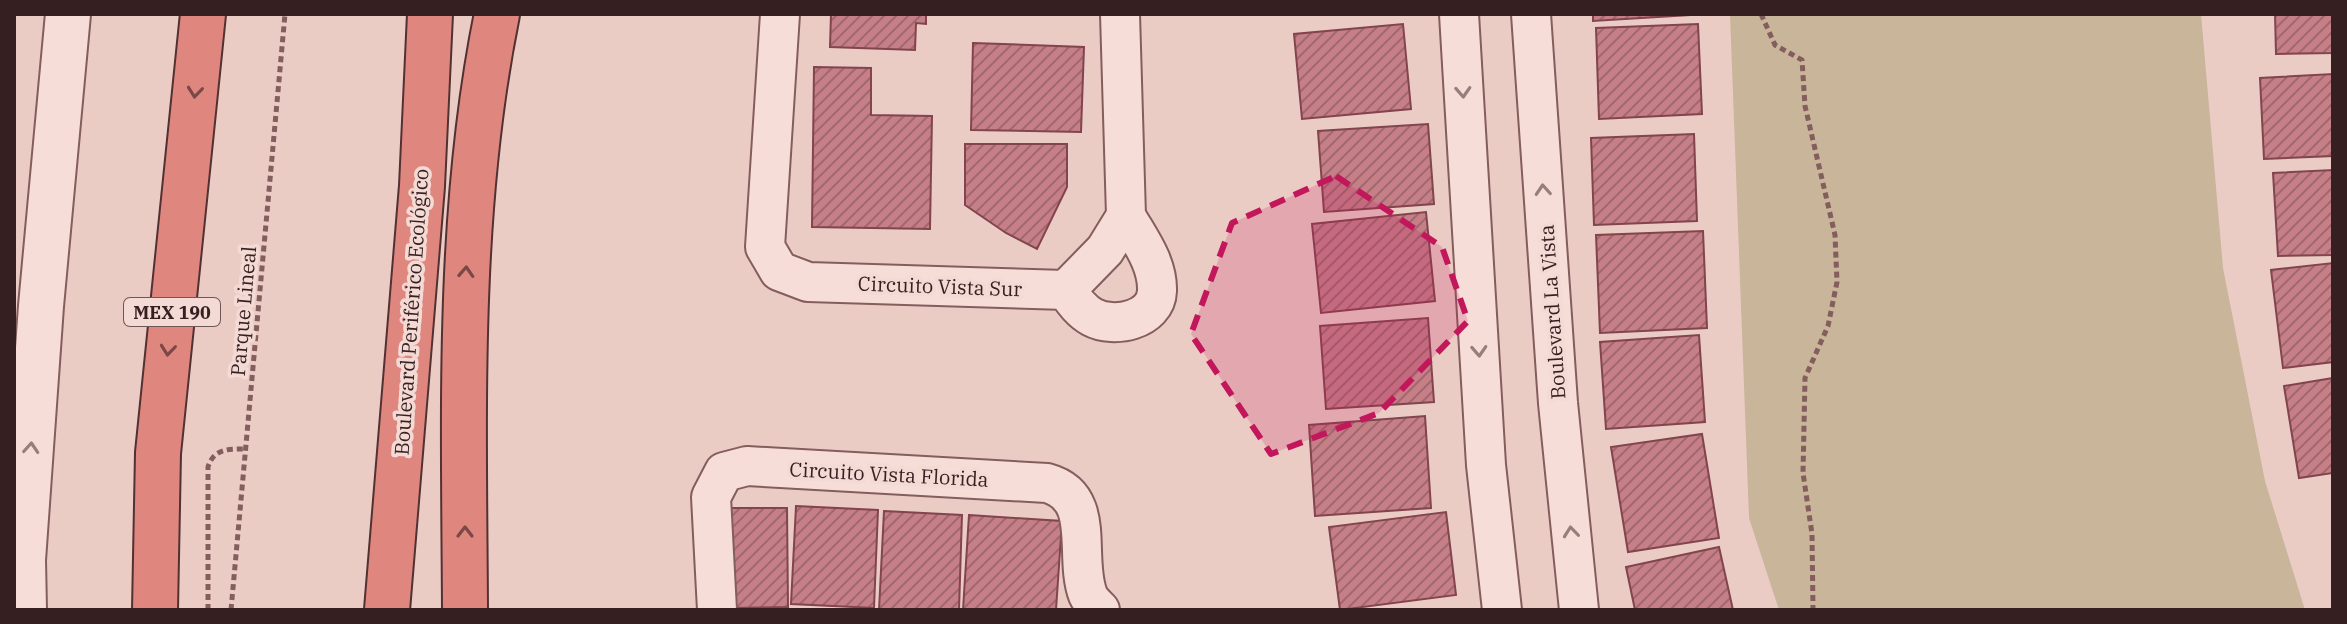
<svg xmlns="http://www.w3.org/2000/svg" width="2347" height="624" viewBox="0 0 2347 624" font-family="'IBM Plex Serif',serif">
	<defs>
		<pattern id="building-hatch" width="6" height="6" patternUnits="userSpaceOnUse" patternTransform="scale(2)"><rect width="6" height="6" fill="#c67e87"/><path d="M-1 1l2-2M0 6l6-6M5 7l2-2" fill="none" stroke="#a2676e"/></pattern>
	</defs>
	<rect width="100%" height="100%" fill="#ebccc5"/>
	<path fill="#c8b59a" d="M1730,14h471l22,254 42,213 40,129h-526l-30,-92z"/>
	<path fill="url(#building-hatch)" stroke="#82444d" stroke-width="2" d="M831,14h95v10l-10,-1 -1,27 -85,-3z
		M1593,14h97v1l-97,6z
		M2275,14h58v39l-57,1z
		M1403,24l8,85 -109,10 -8,-85z
		M1698,24l4,90 -103,5 -3,-91z
		M973,43l111,4 -3,85 -110,-2z
		M814,67l57,1v47l61,1 -2,113 -118,-2z
		M2333,74v82l-69,3 -4,-81z
		M1428,124l6,80 -110,8 -6,-81z
		M1694,134l3,87 -103,4 -3,-87z
		M965,144h102v43l-30,62 -31,-16 -41,-28z
		M2333,170v85l-55,1 -5,-83z
		M1426,212l9,89 -114,12 -9,-89z
		M1703,231l4,97 -107,5 -4,-98z
		M2333,263v99l-50,6 -12,-98z
		M1428,318l6,84 -108,7 -6,-83z
		M1699,335l6,87 -99,7 -6,-87z
		M2333,378v95l-34,5 -15,-92z
		M1425,416l6,92 -116,8 -6,-91z
		M1702,434l17,104 -91,14 -17,-105z
		M796,506l82,4 -4,98 -83,-4z
		M730,508h57l1,99 -57,1z
		M884,511l78,4 -3,95h-80z
		M1446,512l10,83 -116,15 -11,-83z
		M969,515l93,6 -6,89h-93z
		M1719,547l14,63h-98l-9,-43z"/>
	<g fill="none" stroke-linecap="round" stroke-linejoin="round">
		<defs>
			<path id="minor" d="M780,14l-15,233 14,24 29,11 258,8 39,-40 21,-34 -6,-202
				M1459,14l27,451 16,145
				M1531,14l27,389 21,207
				M1066,290c8,11 15,21 26,27 22,12 64,3 65,-26 1,-28 -18,-52 -31,-75
				M717,610l-6,-113 13,-25 23,-6 300,17c51,14 26,73 41,112 2,5 8,11 12,15"/>
			<path id="tertiary" d="M24,610l-1,-50 18,-254 27,-292"/>
			<path id="trunk" d="M155,610l3,-157 45,-439
				M387,610l35,-424 8,-172
				M465,610c-1,-200 -8,-399 32,-596"/>
		</defs>
		<use href="#minor" stroke="#845d5d" stroke-width="42"/>
		<use href="#tertiary" stroke="#845d5d" stroke-width="48"/>
		<use href="#trunk" stroke="#523133" stroke-width="48"/>
		<path stroke="#845d5d" stroke-width="5" stroke-dasharray="6 4" stroke-linecap="butt" d="M1761,14l14,31 27,15 3,46 30,129 2,47 -9,44 -23,52 -2,95 9,61 1,76
			M208,610v-143c6,-19 21,-18 38,-18
			M231,610l54,-596"/>
		<use href="#minor" stroke="#f6ddd8" stroke-width="38"/>
		<use href="#tertiary" stroke="#f6ddd8" stroke-width="44"/>
		<use href="#trunk" stroke="#df867e" stroke-width="44"/>
	</g>
	<defs><path id="oneway-chevron" d="M-2-3.5L2.5 0L-2 3.5" fill="none" stroke-width="1.6" stroke-linecap="round" stroke-linejoin="round" transform="scale(2)"/></defs>
	<g stroke="#7a4846">
		<use href="#oneway-chevron" transform="translate(195 92) rotate(96)"/>
		<use href="#oneway-chevron" transform="translate(466 272) rotate(-87)"/>
		<use href="#oneway-chevron" transform="translate(168 350) rotate(96)"/>
		<use href="#oneway-chevron" transform="translate(465 532) rotate(-90)"/>
	</g>
	<g stroke="#967e7c">
		<use href="#oneway-chevron" transform="translate(1463 92) rotate(87)"/>
		<use href="#oneway-chevron" transform="translate(1543 190) rotate(-94)"/>
		<use href="#oneway-chevron" transform="translate(1479 351) rotate(87)"/>
		<use href="#oneway-chevron" transform="translate(31 448) rotate(-86)"/>
		<use href="#oneway-chevron" transform="translate(1571 532) rotate(-96)"/>
	</g>
	<path fill="#c2185b" fill-opacity="0.2" stroke="#c2185b" stroke-width="6" stroke-dasharray="16 10" stroke-linejoin="round" d="M1336,176l106,71 26,74 -89,92 -108,41 -80,-120 41,-111z"/>
	<g text-anchor="middle" dominant-baseline="central" stroke-width="7" stroke-linejoin="round" paint-order="stroke">
		<rect fill="#f3dad4" stroke="#6f5757" stroke-width="2" x="124" y="298" width="96" height="28" rx="6"/>
		<g font-size="18" font-weight="bold" fill="#361f21">
			<text x="172" y="312">MEX 190</text>
		</g>
		<g font-size="20" fill="#361f21" stroke="#f3dad4">
			<text transform="translate(940 286) rotate(2)">Circuito Vista Sur</text>
			<text transform="translate(243 311) rotate(-85)">Parque Lineal</text>
			<text transform="translate(411 312) rotate(-86)">Boulevard Periférico Ecológico</text>
			<text transform="translate(1552 312) rotate(-94)">Boulevard La Vista</text>
			<text transform="translate(889 474) rotate(3)">Circuito Vista Florida</text>
		</g>
	</g>
	<rect width="2347" height="624" fill="none" stroke="#361f21" stroke-width="32"/>
</svg>
